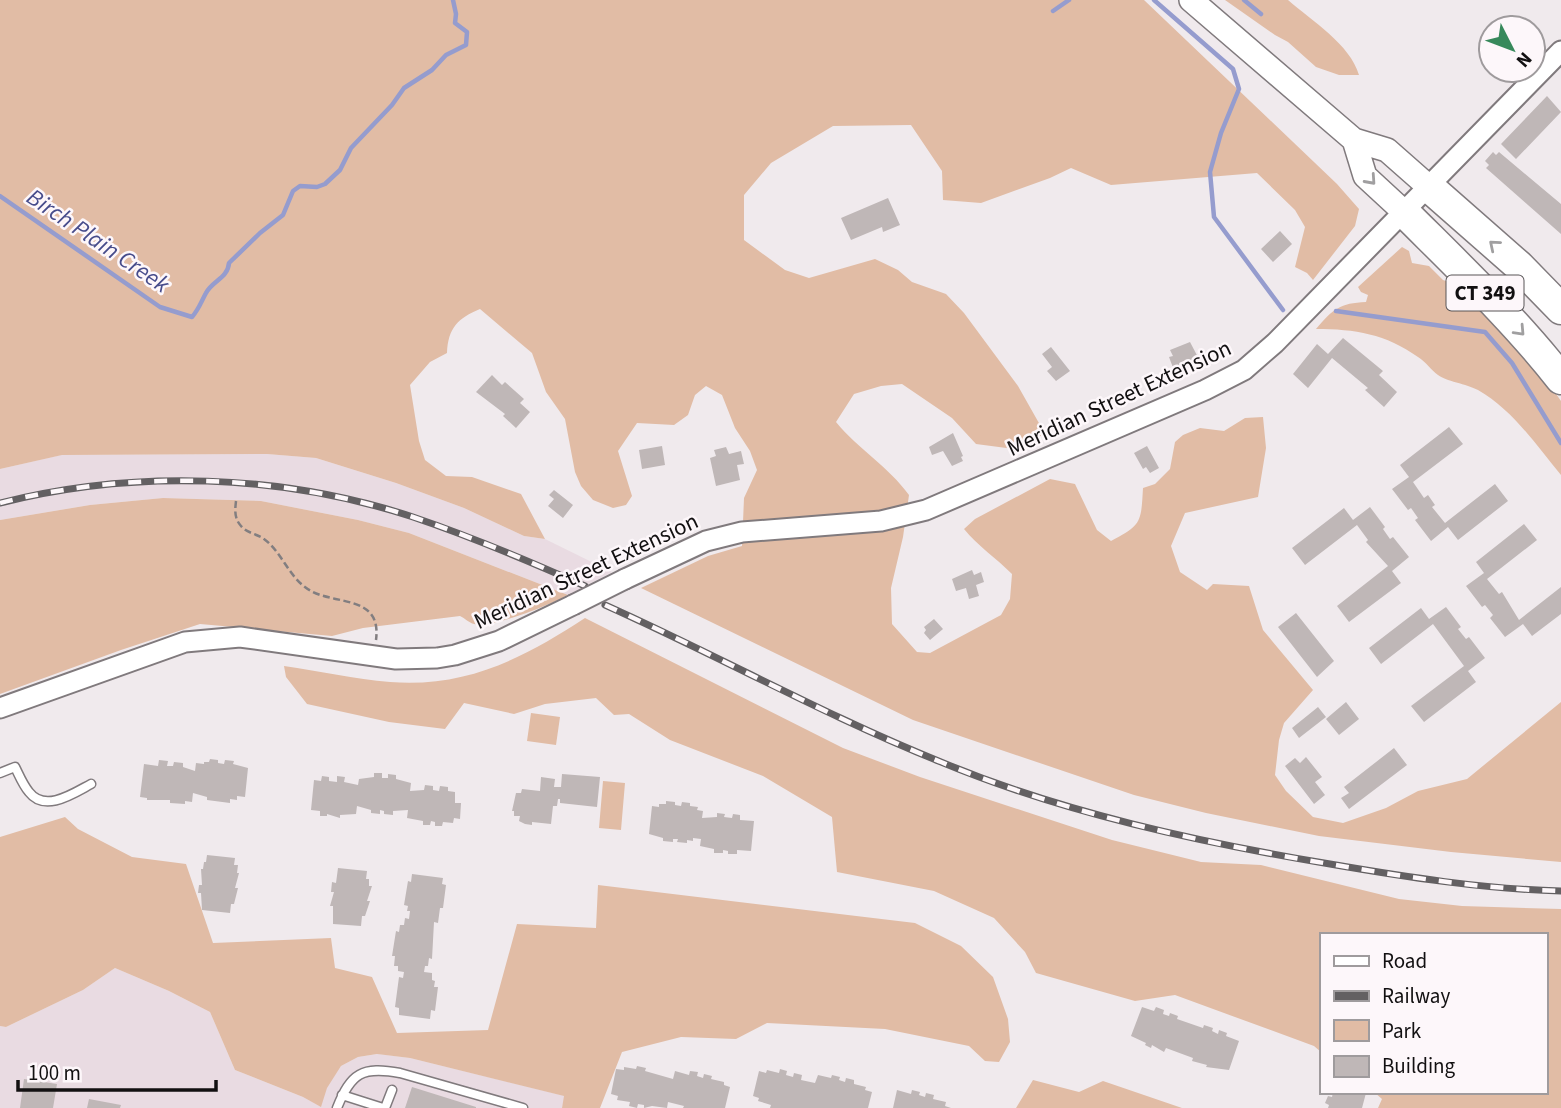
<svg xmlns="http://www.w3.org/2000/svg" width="1561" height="1108" viewBox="0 0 1561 1108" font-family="'Source Sans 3',sans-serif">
	<rect width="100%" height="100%" fill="#f0eaed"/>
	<path fill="#e9dbe2" d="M267,454l49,4 80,25 68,25 60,28 21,3 67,33 -44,23 -159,-62 -51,-13 -97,-19 -98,-3 -73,7 -90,15v-51l61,-14z
		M115,968l54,23 41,21 25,58 68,27 17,9 6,-18 15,-22 17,-9 20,-3 32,4 155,38 -3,12h-562v-82l6,1 77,-37z"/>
	<path fill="#e1bca5" d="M0,0h1144l193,184 22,25 -4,17 -42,54 -6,-7 -12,-6 10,-40 -10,-17 -38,-37 -146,12 -40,-17 -21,10 -69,25 -38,-3 -1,-29 -31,-46 -78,1 -62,37 -27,32v45l41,30 24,8 66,-19 23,11 14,12 34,12 18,19 54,73 26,46 -10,11 -20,6 -38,-5 -24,-26 -50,-34 -21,2 -27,8 -18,28c22,27 52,44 73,73l-6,42 -12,51 1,36 25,28 13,1 71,-38 9,-16 2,-25c-16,-16 -34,-28 -48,-45l11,-10 75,-40 25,5 22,46 14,11c31,-16 30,-19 32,-53l12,-4 15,-15 5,-27 8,-7 17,-7 24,3 21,-13 18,-1 3,31 -8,49 -73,16 -14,33 9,26 27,18 6,-6 36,2 14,44 50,60 -29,33 -5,17 -4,35 11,16 27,26 30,6 43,-15 32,-17 49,-12 94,-77v160l-110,-10 -132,-16 -113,-23 -72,-18 -221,-75 -272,-132 67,-32 34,-10 2,-48 13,-28 -7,-19 -15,-23 -13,-33 -16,-9 -11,9 -7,20 -14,10 -37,-2 -19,28 14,45 -6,9 -13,3 -20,-8 -12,-14 -6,-14 -10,-53 -19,-27 -14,-39 -52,-44c-22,9 -32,19 -33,44l-17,9 -20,23 9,56 6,19 21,16 26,1 49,17 24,45 -21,-3 -60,-28 -68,-25 -80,-25 -49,-4 -205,1 -62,14z
		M1225,0h63c24,21 62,44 71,75h-20l-23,-8 -28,-25 -13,-7z
		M1402,247l7,4 3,12 17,3 14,14 17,6 92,102 9,13v74c-25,-30 -48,-65 -83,-85 -11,-6 -33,-9 -40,-15 -7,-5 -12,-13 -20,-18 -32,-23 -63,-28 -102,-28 17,-20 24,-26 50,-27l2,-7 -7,-3 -3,-5z
		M163,498l98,3 97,19 51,13 159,62c-16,9 -77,34 -94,29 -5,-1 -9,-6 -14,-8l-97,12 -31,8 -132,-12 -79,26 -121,44v-174l90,-15z
		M585,618l258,130 77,29 192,63 89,22 60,3 138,34 63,7 99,3v199h-183l4,-9 -8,-7h171v-157h-224v117l-7,-6 -139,-51 -40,6 -99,-28 -11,-21 -31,-34 -60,-27 -97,-19 -5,-55 -69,-41 -93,-36 -41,-26 -15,1 -18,-17 -51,6 -31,10 -50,-11 -19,26 -56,-7 -82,-18 -21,-27 -2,-11c35,5 71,13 106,16 76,6 134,-24 195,-64z
		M531,713l29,4 -4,28 -29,-4z
		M603,781l22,2 -4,47 -22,-2z
		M65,817l13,12 54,28 54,7 27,79 118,-5 4,30 37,9 25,56 91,-3 29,-106 79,4 2,-43 317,38 46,23 32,31 15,42 2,23 -11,20 -14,-1 -16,-15 -84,-17 -118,-6 -31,16 -55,-2 -59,15 -22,56h-38l2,-12 -154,-38 -33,-4 -19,3 -17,9 -14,22 -6,19 -18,-10 -68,-27 -25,-58 -41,-21 -54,-23 -32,22 -77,37 -6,-1v-189z
		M1033,1080l46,12 24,-11 79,27h-166z"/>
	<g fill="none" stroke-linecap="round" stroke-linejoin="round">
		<path stroke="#959cce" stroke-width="4.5" d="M1154,0l79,69 6,20 -18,44 -11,39 4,45 69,93
			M1244,0l17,14
			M1053,11l16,-11
			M0,196l160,111 32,10c7,-8 9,-15 14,-24 6,-12 22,-15 23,-30l31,-30 23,-18 10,-24 7,-5 17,1 8,-3 15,-14 11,-22 41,-43 12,-17 28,-18 14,-15 20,-10 1,-13 -12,-9 1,-9 -3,-14
			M1336,311l149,21 27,31 49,80"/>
	</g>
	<path fill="#bfb7b7" d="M1547,96l14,16 -45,47 -15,-15z
		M1493,152l3,3 3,-3 62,52v30l-75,-66 3,-3 -4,-4z
		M888,198l12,27 -17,7 -1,-5 -31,13 -10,-22z
		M1280,231l12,13 -19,18 -12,-13z
		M1343,338l40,33 -4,4 18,17 -13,15 -19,-17 3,-2 -36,-30 -24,30 -15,-14 24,-30 11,10z
		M1190,342l11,21 -26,10 -6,-16 4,-1 -3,-6z
		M1051,347l19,24 -14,10 -9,-10 5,-4 -10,-13z
		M492,375l10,10 3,-3 19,17 -4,4 10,9 -14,16 -13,-12 2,-2 -29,-22z
		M1449,427l14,17 -50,38 11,16 4,-3 7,10 -3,2 13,16 50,-39 13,17 -50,39 -10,-13 -17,14 -16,-21 3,-2 -7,-10 -3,2 -16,-21 17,-12 -9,-12z
		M953,433l10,23 -2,1 2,4 -11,5 -9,-15 -11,4 -3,-8z
		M662,446l3,19 -23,4 -3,-19z
		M1147,446l12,22 -9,5 -4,-6 -3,2 -9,-16z
		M726,447l3,7 12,-3 3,13 -7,1 3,15 -24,6 -6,-28 6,-2 -2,-6z
		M554,490l19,15 -10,13 -15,-12 6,-7 -5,-4z
		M1370,507l15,20 -2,2 7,10 3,-2 16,20 -17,14 9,12 -52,39 -12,-16 51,-40 -22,-24 2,-2 -11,-15 -52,40 -13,-17 52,-40 9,12z
		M1524,524l13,16 -50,39 12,15 3,-2 17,28 42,-33v27l-29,22 -9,-12 -18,13 -15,-19 3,-3 -8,-10 -3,2 -16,-21 18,-13 -8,-11z
		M972,570l2,5 7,-3 3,10 -8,3 3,11 -10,3 -3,-11 -10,3 -4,-12z
		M1446,607l15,20 -3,2 8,10 3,-2 16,21 -17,13 8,11 -52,40 -13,-16 53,-40 -31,-42 -52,40 -12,-16 52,-40 8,11z
		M1296,613l38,48 -17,16 -39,-50z
		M934,619l9,10 -13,11 -6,-7 2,-3 -2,-3z
		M1346,702l13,17 -20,16 -13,-16z
		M1318,707l8,10 -27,21 -7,-10z
		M1394,748l13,17 -58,44 -8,-11 8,-5 -5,-6z
		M1306,757l16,20 -7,5 10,13 -11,9 -29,-38 10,-8 5,5z
		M210,759l8,1v3l6,1 1,-4 9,1 -1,3 15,4 -3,29 -8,-1v4l-7,-1v4l-23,-3v-3l-14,-4 -1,9 -7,-1v3l-15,-1v-3h-23v-2l-7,-1 4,-33 14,2 1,-6 9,1 -1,5h6l1,-4 9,1v4l12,4 1,-8 8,1v-2h5z
		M374,773h8v5h6v-4l8,1v4l15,4 -1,8 14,-1 1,-5 8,1v4l6,1 1,-5 8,1v4l7,1v11h6l-1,16 -6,-1 -1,5 -10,-1 -1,4h-7v-4l-4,-1 -1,4h-7v-4l-16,-3 1,-8 -15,1v4l-9,-1v-3l-4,-1v4l-9,-1v-3l-14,-4 -1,8 -16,1v3l-13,-4v2h-7v-5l-9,-1 3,-30 7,1 1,-5 7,1v4l8,1v-6l8,1 -1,5 14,3 1,-6 15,-2z
		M562,774l38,3 -3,30 -37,-4v-4h-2l-1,7h-4l-2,18 -19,-2v3l-7,-1 -6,-3 1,-5h-6v-5h-2l4,-18h5l1,-4 18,2 1,-14 14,2 -1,8h7z
		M666,801l9,1v3l6,1 1,-4 8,1v3l8,1 -1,3 6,1 -1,7 15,-1v-4l8,1 -1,3 8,1 1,-4 7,1v5l14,1 -3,30 -14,-1v4h-9v-3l-5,-1v3h-9v-4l-14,-3 1,-7 -8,-1v3l-6,-1v3l-10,-1 1,-3h-5v3l-10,-1v-3l-14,-4 3,-28 7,1v-3h7z
		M207,855l28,3 -1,7h4l-1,8h2l-4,15h3l-4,16h-3l-1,9 -28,-3 -1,-17h-3l1,-8h3l-1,-16h2l1,-7h2z
		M338,868l29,3 -1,8h3v7h3l-5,15h3l-5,15h-3l-1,10 -28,-2v-18h-3l4,-14h-3l1,-10 4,1z
		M412,874l31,4 -1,6 4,1 -3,23h-3l-2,15 -4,-1 -2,37 -3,-1 -1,8h-3l-1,6 8,1v7l3,1 -1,6h4l-3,24 -4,-1 -1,9 -31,-4v-7l-4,-1 4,-30 4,1 1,-6 -6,-1v-5h-4l1,-10h-3l4,-25 3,1 1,-7h4l1,-7 4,1 1,-8h-3l1,-5 -4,-1 4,-24 3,1z
		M1142,1007l12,4 2,-4 8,3 -1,4 6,2 1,-3 8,3 -1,3 26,9 1,-3 9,3 -1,3 6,3 1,-4 8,3 -1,3 13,5 -10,29 -23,-3 1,-2 -15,-4 1,-3 -27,-10 -2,4 -12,-7 -1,3 -6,-3 1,-2 -15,-7z
		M637,1066l9,2 -1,3 28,8 2,-8 14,4 1,-4 8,1 -1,4 6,2 1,-4 8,2 -1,3 13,3v3l6,2 -5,21h-42l1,-2 -16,-4 -1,6 -15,-2 -8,2v-3l-6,-1 -1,4 -8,-2 1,-4 -13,-2 1,-4 -7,-2 5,-25 8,1v-3l12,2z
		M780,1069l7,2 -1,4 7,2 1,-4 8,2 -1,5 14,3 3,-8 13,3 1,-3 8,2 -1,3 6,2 1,-4 8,2v4l12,3 -1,3 7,2 -4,16h-98l1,-3 -13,-4 1,-3 -6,-2 6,-25 7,2 1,-3 12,3z
		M24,1079l33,5 -4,24h-33z
		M412,1087l64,20v1h-71z
		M897,1090l14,4 1,-4 8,2 -1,3 6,2 1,-4 8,2 -1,4 13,3 -1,4 6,2h-58z
		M1333,1092h32l1,1 -4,15h-34l1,-3 -4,-2 3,-7 4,1z
		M89,1099l32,6 -1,3h-33z"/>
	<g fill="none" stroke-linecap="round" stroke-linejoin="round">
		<defs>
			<path id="service" d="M0,773l15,-6c4,8 8,18 14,25 16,21 45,1 62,-8
				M342,1095l41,13
				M337,1108c14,-35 25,-42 63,-35l123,35
				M385,1108l7,-18"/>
			<path id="tertiary" d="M625,579l81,-38 36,-9 139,-11 45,-11 279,-120 39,-20 31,-27 286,-292
				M0,708l185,-66 55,-5 156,22 41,-1 18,-3 44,-14 74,-36"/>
			<path id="secondary" d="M1191,0l163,140 33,10 42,37
				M1354,140l11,36 39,36"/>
			<path id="motorway" d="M1429,187l90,79 42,43
				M1404,212c54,54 110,107 157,167"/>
		</defs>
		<use href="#service" stroke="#807a7d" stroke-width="11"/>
		<use href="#tertiary" stroke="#807a7d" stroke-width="23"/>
		<use href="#secondary" stroke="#807a7d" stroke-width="26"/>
		<use href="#motorway" stroke="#807a7d" stroke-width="33"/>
		<path stroke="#827e80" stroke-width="2.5" stroke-dasharray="7 3.5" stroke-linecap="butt" d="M236,501c-1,9 -2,17 5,25 6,7 16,8 23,13 19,14 25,40 47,52 25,14 71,4 65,49"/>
		<use href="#service" stroke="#fff" stroke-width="8"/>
		<use href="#tertiary" stroke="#fff" stroke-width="19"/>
		<use href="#secondary" stroke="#fff" stroke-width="23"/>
		<use href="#motorway" stroke="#fff" stroke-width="30"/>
		<defs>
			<path id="rail" d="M0,503c134,-34 282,-29 413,14 59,20 116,44 172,69
				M605,605c112,50 221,111 336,157 123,51 257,80 389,102 76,13 153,25 231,27"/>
		</defs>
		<use href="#rail" stroke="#636062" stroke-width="7"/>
		<use href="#rail" stroke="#fdf7fa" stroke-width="4.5" stroke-dasharray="13" stroke-linecap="butt"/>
		<defs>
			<path id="tertiary-bridge" d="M573,605l52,-26"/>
		</defs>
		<use href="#tertiary-bridge" stroke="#807a7d" stroke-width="23" stroke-linecap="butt"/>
		<use href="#tertiary-bridge" stroke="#fff" stroke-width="19"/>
	</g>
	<defs><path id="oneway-chevron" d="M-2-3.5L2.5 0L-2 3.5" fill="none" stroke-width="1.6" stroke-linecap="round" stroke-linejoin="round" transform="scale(1.75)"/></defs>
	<g stroke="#a09fa0">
		<use href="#oneway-chevron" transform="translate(1371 180) rotate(48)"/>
		<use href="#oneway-chevron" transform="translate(1494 245) rotate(-140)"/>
		<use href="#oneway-chevron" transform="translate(1520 331) rotate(47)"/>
	</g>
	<g text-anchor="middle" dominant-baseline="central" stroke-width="5" stroke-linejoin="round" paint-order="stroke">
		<rect fill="#fdf7fa" stroke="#585557" stroke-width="2" x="1446.5" y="275.5" width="77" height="35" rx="5"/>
		<g font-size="21" font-weight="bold" fill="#121011">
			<text x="1485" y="293">CT 349</text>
		</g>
		<g font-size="23" fill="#121011" stroke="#fdf7fa">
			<text transform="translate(1119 398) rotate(-25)">Meridian Street Extension</text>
			<text transform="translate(586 571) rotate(-25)">Meridian Street Extension</text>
		</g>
		<g font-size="24" font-style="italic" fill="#474c8b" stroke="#fdf7fa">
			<text transform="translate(98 241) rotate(34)">Birch Plain Creek</text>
		</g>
	</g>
	<rect x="1320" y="933" width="228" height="161" fill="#fdf7fa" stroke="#9f9b9d" stroke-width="2"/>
	<rect x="1334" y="956" width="35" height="10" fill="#ffffff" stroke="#9f9b9d" stroke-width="2"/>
	<text x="1382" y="968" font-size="21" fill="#121011">Road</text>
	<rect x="1334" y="991" width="35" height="10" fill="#636062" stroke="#9f9b9d" stroke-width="2"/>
	<text x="1382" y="1003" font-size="21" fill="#121011">Railway</text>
	<rect x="1334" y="1020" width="35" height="21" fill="#e1bca5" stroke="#9f9b9d" stroke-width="2"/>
	<text x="1382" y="1038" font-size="21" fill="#121011">Park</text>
	<rect x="1334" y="1056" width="35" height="21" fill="#bfb7b7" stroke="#9f9b9d" stroke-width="2"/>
	<text x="1382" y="1073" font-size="21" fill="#121011">Building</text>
	<g transform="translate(1512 49) rotate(132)"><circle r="33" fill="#fdf7fa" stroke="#9f9b9d" stroke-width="2"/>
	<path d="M0-5L12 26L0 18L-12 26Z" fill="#37895b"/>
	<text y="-10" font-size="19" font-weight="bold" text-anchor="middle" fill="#121011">N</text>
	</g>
	<path d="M18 1080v10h198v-10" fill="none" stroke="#121011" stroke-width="3.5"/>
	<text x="28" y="1080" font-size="21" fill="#121011" stroke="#fdf7fa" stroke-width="5" paint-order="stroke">100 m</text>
</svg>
